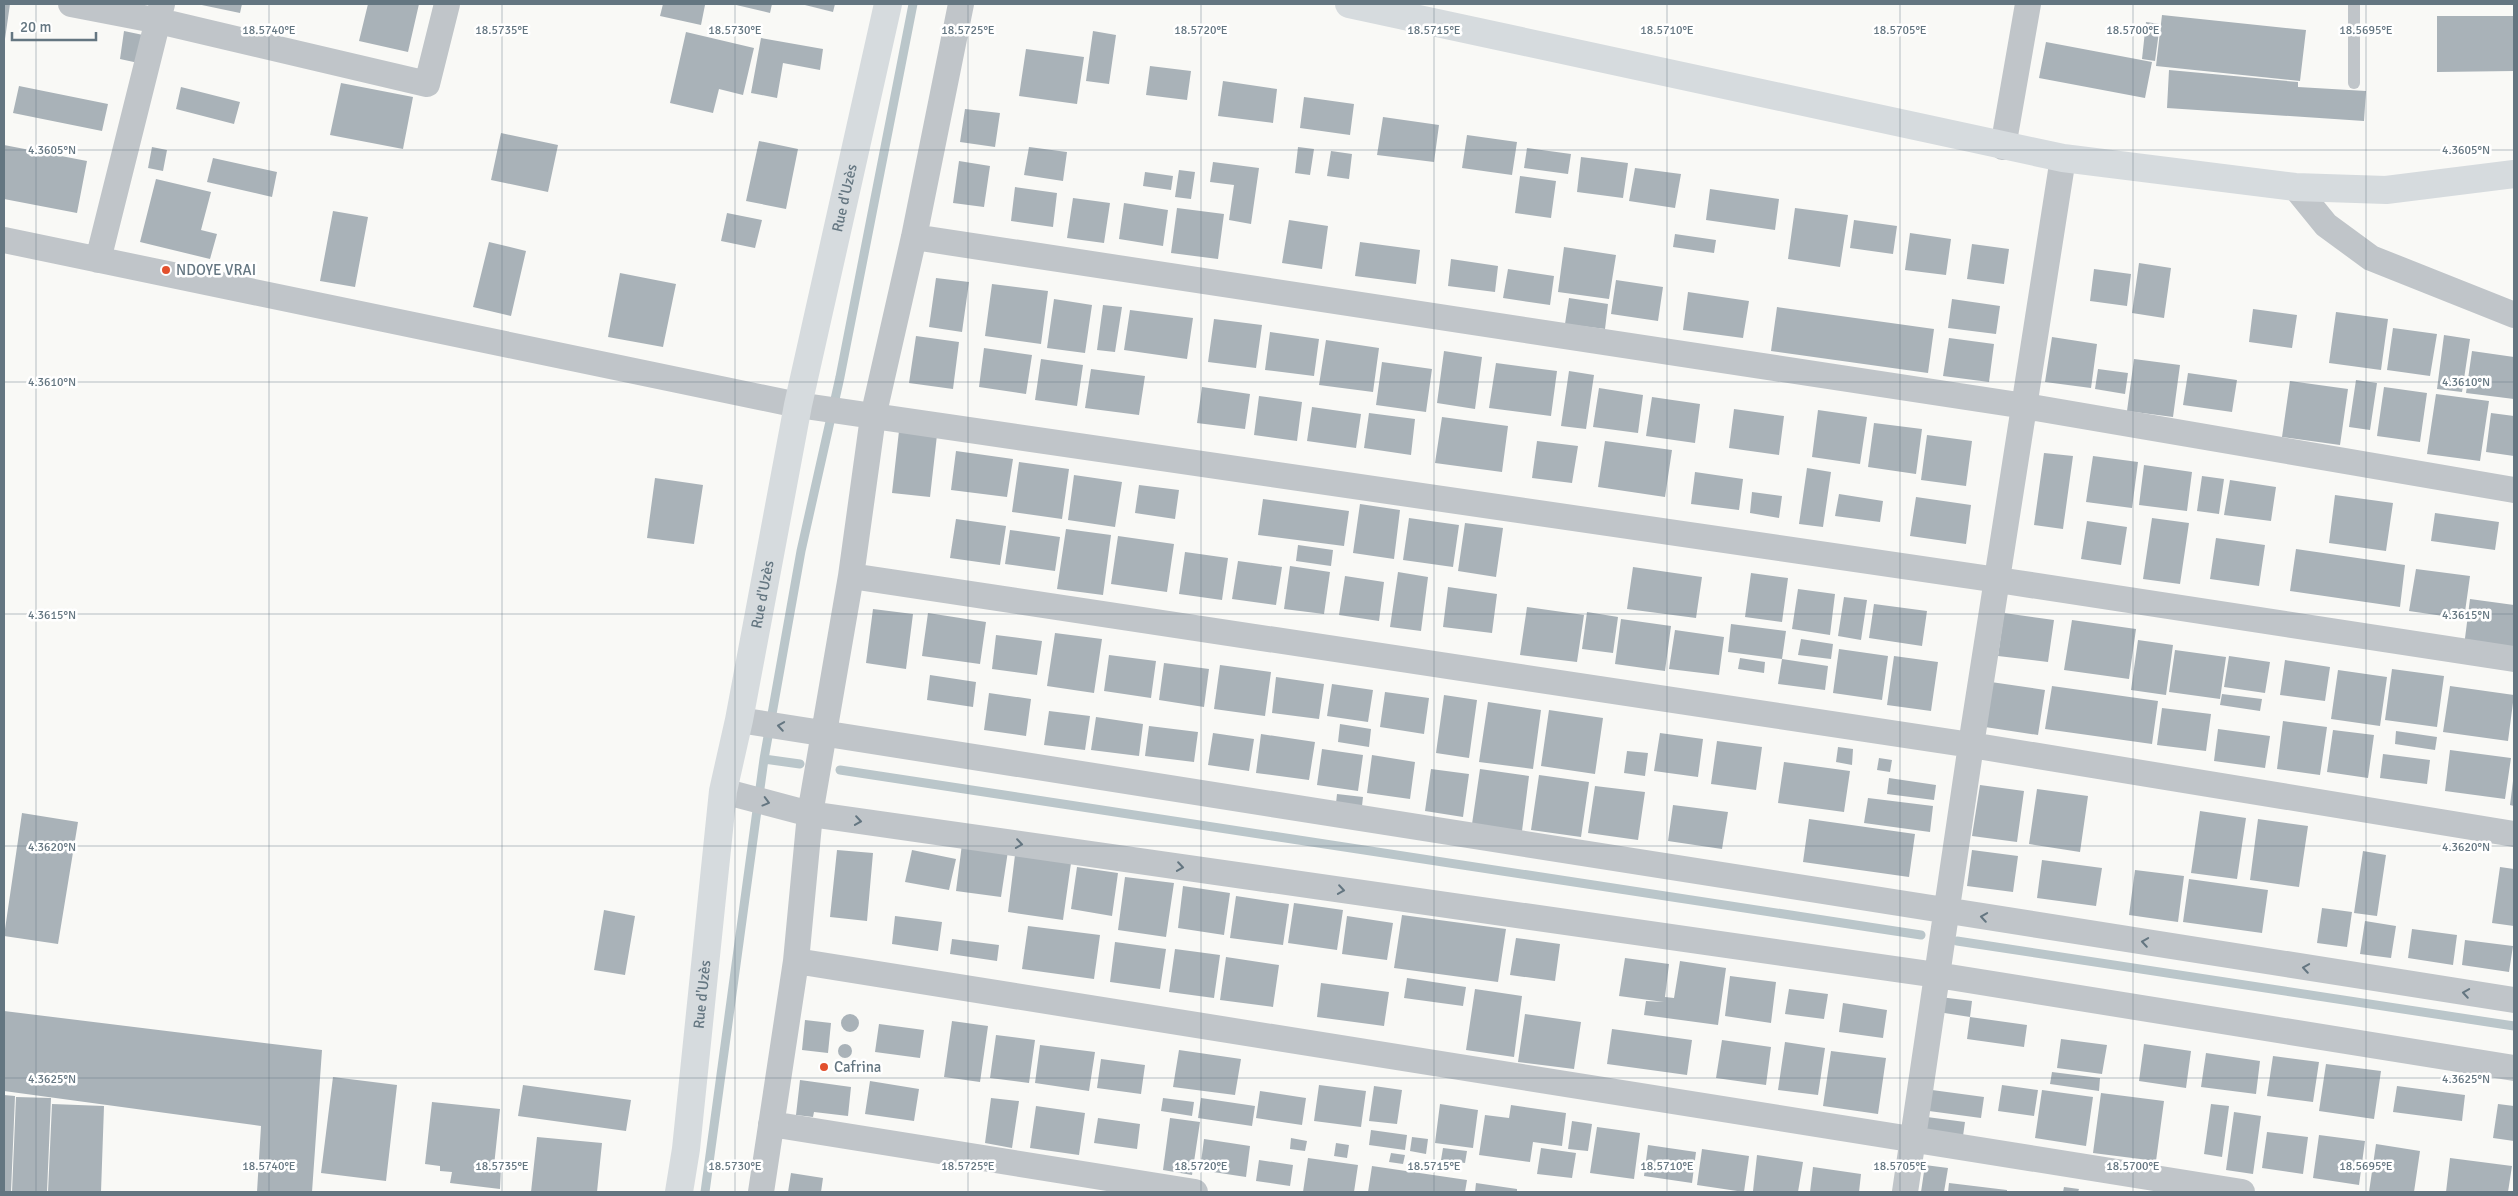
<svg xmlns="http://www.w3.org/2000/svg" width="2518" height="1196" viewBox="0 0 2518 1196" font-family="Signika,sans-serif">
	<rect width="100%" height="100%" fill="#f9f9f6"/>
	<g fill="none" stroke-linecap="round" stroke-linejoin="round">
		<path stroke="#bac6ca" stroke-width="9" d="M764,759l36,5
			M840,770l1081,165
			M1957,941l557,85
			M705,1192l59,-433 37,-208 39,-174 73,-373"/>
	</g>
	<path fill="#a9b2b8" d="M4,4h6l-5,35h-1z
		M197,4h45l-2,9z
		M368,4h51l-11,48 -49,-11z
		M663,4l42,1 -4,20 -41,-9z
		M732,4h40l-2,9z
		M801,4h34l-2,8z
		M2162,15l144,15 -6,51 -144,-15z
		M2437,16h77v55l-77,1z
		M2146,22l14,2 -5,37 -13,-2z
		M124,31l24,5 -5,28 -23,-5z
		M1093,31l23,4 -7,49 -23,-3z
		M686,32l68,16 -11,47 -24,-6 -6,24 -43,-10z
		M761,38l62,11 -3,21 -37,-7 -6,35 -26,-5z
		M2046,42l106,20 -7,36 -106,-20z
		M1026,49l58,8 -7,47 -58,-8z
		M1150,66l41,5 -4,29 -41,-5z
		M2169,70l129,12v5l68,4 -2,30 -197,-13z
		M1223,81l54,8 -4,34 -55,-7z
		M341,83l72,14 -10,52 -73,-14z
		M19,86l89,18 -6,27 -89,-18z
		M181,87l59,15 -6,22 -58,-15z
		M1304,97l50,7 -4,31 -50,-7z
		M965,109l35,4 -5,34 -35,-5z
		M1383,117l56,8 -5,37 -57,-7z
		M501,133l57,12 -10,47 -57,-12z
		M1467,135l50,7 -5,33 -50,-7z
		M759,141l39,8 -12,60 -40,-8z
		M4,145l83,16 -10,52 -73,-14z
		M152,147l15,3 -4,21 -15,-3z
		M1029,147l38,5 -4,29 -39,-6z
		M1298,147l16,2 -4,26 -15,-2z
		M1527,148l44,6 -3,20 -44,-6z
		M1331,151l21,3 -3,25 -22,-3z
		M1581,157l47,6 -5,35 -46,-6z
		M213,158l64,14 -5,25 -65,-15z
		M959,161l31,5 -6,41 -31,-4z
		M1213,162l46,6 -8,56 -22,-4 5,-35 -24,-3z
		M1635,168l46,6 -6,34 -46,-7z
		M1179,170l16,2 -4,27 -16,-2z
		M1145,172l28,4 -2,14 -28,-4z
		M1520,176l36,5 -5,37 -36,-5z
		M156,179l55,13 -10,38 16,4 -7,25 -70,-17z
		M1015,187l42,6 -4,34 -42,-6z
		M1710,189l69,10 -4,31 -69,-10z
		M1073,198l37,5 -6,40 -37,-5z
		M1124,203l44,7 -5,36 -44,-7z
		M1177,208l47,6 -6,45 -47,-6z
		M1795,208l53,7 -8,52 -52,-8z
		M333,211l35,6 -13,70 -35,-6z
		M727,213l35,7 -7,28 -34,-7z
		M1289,220l39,6 -6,43 -40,-6z
		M1854,220l43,6 -4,28 -43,-6z
		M1910,233l41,6 -5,36 -41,-5z
		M1675,234l41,6 -2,13 -41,-6z
		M489,242l37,9 -15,65 -38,-9z
		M1360,242l60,8 -4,34 -61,-8z
		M1972,244l37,5 -5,35 -37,-5z
		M1564,247l52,8 -7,44 -51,-7z
		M1451,259l47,7 -3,26 -47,-6z
		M2139,263l32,5 -7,50 -32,-5z
		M1508,269l46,7 -4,29 -47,-7z
		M2094,269l37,5 -4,32 -37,-5z
		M620,273l56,11 -13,63 -55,-10z
		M936,278l33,4 -7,50 -33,-5z
		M1616,280l47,7 -5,34 -47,-7z
		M992,284l56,7 -7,53 -56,-8z
		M1688,292l61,9 -6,37 -60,-8z
		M1569,298l39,6 -3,25 -40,-5z
		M1054,299l38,6 -7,48 -38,-5z
		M1952,299l48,7 -4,28 -48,-6z
		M1103,305l19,2 -7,45 -18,-2z
		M1777,307l157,22 -6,44 -157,-22z
		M2253,309l44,6 -5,33 -43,-6z
		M1130,310l63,8 -6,41 -63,-9z
		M2336,312l52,7 -7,51 -52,-7z
		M1214,319l48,6 -6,43 -48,-6z
		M2393,328l44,6 -7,42 -43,-6z
		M1270,332l49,7 -5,37 -49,-6z
		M2444,335l26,4 -8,53 -25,-3z
		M916,336l43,6 -6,47 -44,-6z
		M2052,337l45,7 -6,44 -46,-6z
		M1949,338l45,6 -5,38 -46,-6z
		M1326,340l53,8 -6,44 -54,-7z
		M984,348l48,7 -6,39 -47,-7z
		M1444,351l38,6 -7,52 -38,-6z
		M2472,351l42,6v42l-48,-6z
		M1041,359l42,6 -6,41 -42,-6z
		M2134,359l46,6 -7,52 -46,-6z
		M1382,362l50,7 -6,43 -50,-7z
		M1496,363l61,8 -6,45 -62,-8z
		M1091,369l54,7 -6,39 -54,-7z
		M2098,369l30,4 -3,21 -30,-5z
		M1569,371l25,4 -8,54 -25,-3z
		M2188,373l49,7 -5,32 -49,-7z
		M2356,380l21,3 -7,47 -21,-3z
		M2290,381l58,8 -8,56 -58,-8z
		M1202,387l48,7 -5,35 -48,-6z
		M2384,387l43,6 -7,49 -43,-6z
		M1599,388l44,7 -5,38 -45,-6z
		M2436,394l53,7 -9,60 -53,-7z
		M1259,396l43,6 -5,39 -43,-6z
		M1652,397l48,7 -5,39 -49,-7z
		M1312,407l49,7 -5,34 -49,-7z
		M1734,409l50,7 -5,39 -50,-7z
		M1818,410l49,7 -7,47 -48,-7z
		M1369,413l46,6 -4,36 -47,-7z
		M2491,413l23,3v40l-28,-4z
		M1442,417l66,9 -6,46 -67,-9z
		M1874,423l48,6 -6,45 -48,-7z
		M899,431l38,4 -7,62 -38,-4z
		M1927,435l45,6 -6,45 -45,-6z
		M1537,441l41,5 -6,37 -40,-5z
		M1605,441l67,9 -7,47 -67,-10z
		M956,451l57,8 -6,38 -56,-7z
		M2044,453l29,3 -10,73 -29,-4z
		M2093,456l45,6 -6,46 -46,-6z
		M1019,462l50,7 -7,50 -50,-7z
		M2144,465l48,7 -5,39 -48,-6z
		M1807,468l24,4 -8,55 -24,-3z
		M1695,472l48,7 -4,31 -48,-6z
		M1074,475l48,7 -7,45 -47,-7z
		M2202,476l22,3 -5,35 -22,-3z
		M655,478l48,7 -9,59 -47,-6z
		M2230,480l46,7 -5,34 -47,-6z
		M1139,485l40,5 -4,29 -40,-6z
		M1752,492l30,4 -3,22 -29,-5z
		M1839,494l44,7 -3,21 -45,-6z
		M2335,495l58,8 -7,48 -57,-8z
		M1916,497l55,8 -5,39 -56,-8z
		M1263,499l86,12 -5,35 -86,-11z
		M1360,504l40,6 -6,49 -41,-6z
		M2435,513l64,9 -4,28 -64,-9z
		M1409,518l50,7 -6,42 -50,-7z
		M2152,518l37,5 -9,61 -37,-5z
		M956,519l50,7 -6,39 -50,-7z
		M2087,521l40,6 -6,38 -40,-6z
		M1465,523l38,5 -7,49 -38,-6z
		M1066,529l45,6 -8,60 -46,-6z
		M1010,530l50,7 -5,34 -50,-7z
		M1118,536l56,8 -7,48 -56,-8z
		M2216,538l49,7 -6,41 -49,-7z
		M1298,545l35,5 -2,16 -35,-5z
		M2296,549l109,16 -5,42 -110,-16z
		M1185,552l43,6 -6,42 -43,-6z
		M1238,561l44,6 -6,38 -44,-6z
		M1290,566l40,6 -6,42 -40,-5z
		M1633,567l69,10 -6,41 -69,-9z
		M2416,569l54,7 -6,43 -55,-8z
		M1398,572l30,5 -7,54 -31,-4z
		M1751,573l37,5 -6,44 -37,-5z
		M1345,576l39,6 -5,39 -40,-6z
		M1448,587l49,7 -5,39 -49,-6z
		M1798,589l37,5 -5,41 -38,-6z
		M1844,597l23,3 -6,40 -23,-4z
		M2470,599l44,6v48l-50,-7z
		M1874,604l53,7 -5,35 -53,-8z
		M1527,607l57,8 -7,47 -57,-7z
		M873,609l40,5 -7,55 -40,-6z
		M1587,612l31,5 -5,36 -31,-4z
		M928,613l58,9 -6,42 -58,-8z
		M2004,613l50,7 -6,42 -50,-6z
		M1621,619l50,7 -6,45 -50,-7z
		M2072,620l64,9 -7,50 -65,-9z
		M1731,624l55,7 -4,28 -54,-7z
		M1675,630l49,7 -5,38 -50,-6z
		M1055,633l47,6 -8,54 -47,-7z
		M996,635l46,6 -5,34 -45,-6z
		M1801,639l32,5 -2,15 -33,-4z
		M2138,640l35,5 -7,50 -35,-5z
		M1839,649l49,7 -6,44 -49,-7z
		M2175,650l51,7 -6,42 -51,-7z
		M1109,655l47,6 -5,37 -47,-7z
		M1894,656l44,6 -7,49 -44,-6z
		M2229,656l41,6 -5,31 -41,-6z
		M1740,658l25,4 -1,11 -26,-4z
		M1782,659l46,7 -3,24 -47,-6z
		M2285,660l45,7 -5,34 -45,-6z
		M1164,663l45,6 -5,38 -45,-7z
		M1220,665l51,7 -6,44 -51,-7z
		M2392,669l52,7 -7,51 -52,-7z
		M2338,670l49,7 -7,49 -49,-7z
		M930,675l46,7 -3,25 -46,-7z
		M1276,677l48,7 -5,35 -47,-6z
		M1991,682l54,8 -7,45 -53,-8z
		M1332,684l41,6 -5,32 -41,-6z
		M2052,686l106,15 -6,43 -107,-15z
		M2450,686l64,9 -6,46 -65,-9z
		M1385,692l44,6 -5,36 -44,-7z
		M989,693l42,6 -5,37 -42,-6z
		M2222,694l40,5 -2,12 -40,-6z
		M1444,695l33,5 -8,58 -33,-5z
		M1488,702l53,8 -8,59 -54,-7z
		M2162,708l49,6 -5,37 -49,-6z
		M1549,710l54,8 -8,56 -54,-8z
		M1049,711l41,5 -5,34 -41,-5z
		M1096,717l47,7 -4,32 -48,-6z
		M2283,721l44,6 -7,48 -43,-6z
		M1340,724l31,5 -2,18 -31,-5z
		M1149,726l49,6 -4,30 -49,-6z
		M2218,729l52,7 -5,32 -51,-7z
		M2333,730l41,5 -6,43 -41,-6z
		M2396,731l41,6 -2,13 -40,-6z
		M1213,733l41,6 -5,32 -41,-6z
		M1660,733l43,6 -5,38 -44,-6z
		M1261,734l54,8 -6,38 -53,-7z
		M1717,741l45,6 -6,43 -45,-6z
		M1838,747l15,2 -1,16 -16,-3z
		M1322,749l41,6 -5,36 -41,-6z
		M2450,750l61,8 -6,41 -60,-8z
		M1627,751l21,2 -3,23 -21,-3z
		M2383,754l47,6 -3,24 -47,-6z
		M1372,755l43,7 -5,37 -43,-6z
		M1879,758l13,2 -2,12 -13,-2z
		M1784,762l66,9 -6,41 -66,-9z
		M1431,769l38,5 -6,43 -38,-6z
		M1480,769l49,7 -7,55 -50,-7z
		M1539,775l50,7 -8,55 -50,-7z
		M1889,778l47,7 -2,15 -47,-6z
		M2513,781h1v25l-4,-1z
		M1980,785l44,6 -7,51 -45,-6z
		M1595,786l50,6 -7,48 -50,-7z
		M2037,789l51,7 -8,56 -51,-8z
		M1337,794l26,3 -1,9 -26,-3z
		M1868,798l65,8 -3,26 -66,-9z
		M1673,805l55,7 -6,37 -54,-8z
		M2200,811l46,7 -9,61 -46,-6z
		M22,813l56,9 -20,122 -54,-8z
		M1809,819l106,15 -6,43 -106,-15z
		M2258,819l50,7 -9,61 -49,-7z
		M962,844l46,7 -7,46 -45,-6z
		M837,850l36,3 -6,68 -37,-4z
		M912,850l44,9 -7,31 -44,-8z
		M1972,850l46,6 -5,36 -46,-6z
		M2363,851l23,4 -9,61 -23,-3z
		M1015,855l56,8 -8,57 -55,-8z
		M2042,860l60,8 -6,38 -59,-8z
		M1077,867l41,6 -6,43 -41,-7z
		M2500,867l14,2v57l-22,-3z
		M2135,870l49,6 -6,46 -49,-7z
		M1125,877l49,6 -8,54 -48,-7z
		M2189,879l79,11 -6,43 -79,-11z
		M1183,886l47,7 -6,42 -46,-7z
		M1236,896l53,8 -6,41 -53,-7z
		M1294,903l49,7 -6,40 -49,-7z
		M2322,908l30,4 -5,35 -30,-4z
		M604,910l31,6 -10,59 -31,-5z
		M1402,915l104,14 -8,53 -104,-14z
		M895,916l47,6 -4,29 -46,-7z
		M1347,916l46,7 -6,37 -45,-6z
		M2365,921l31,5 -5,32 -31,-4z
		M1028,926l72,9 -6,44 -72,-10z
		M2412,929l45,6 -4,30 -45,-7z
		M1516,938l44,6 -5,37 -45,-6z
		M952,939l47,6 -2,16 -47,-7z
		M2465,940l48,6 -4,26 -47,-7z
		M1115,942l51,7 -6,40 -50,-7z
		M1175,949l45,6 -6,43 -45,-6z
		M1226,957l53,8 -6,42 -53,-7z
		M1625,958l44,6 -4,33 9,1 6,-37 46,7 -8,57 -74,-10 2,-14 18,1 -45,-6z
		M1730,976l46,6 -5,41 -46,-7z
		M1407,978l59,9 -3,19 -59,-8z
		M1321,983l68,9 -5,34 -67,-9z
		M1475,989l47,7 -8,61 -48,-7z
		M1789,989l39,5 -4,25 -39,-5z
		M1940,997l32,4 -2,16 -32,-5z
		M1843,1003l44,7 -4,28 -44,-6z
		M4,1011l318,39 -10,142h-55l4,-66 -257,-35z
		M841 1023a9 9 0 1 1 18 0a9 9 0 1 1-18 0Z
		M1525,1014l56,8 -7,47 -56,-7z
		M1970,1017l57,8 -3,22 -57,-8z
		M805,1020l26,3 -3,30 -26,-3z
		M952,1021l36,5 -8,56 -36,-5z
		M879,1024l45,6 -4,28 -45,-6z
		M1612,1029l80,11 -5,35 -80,-11z
		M996,1035l39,5 -6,43 -39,-5z
		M2061,1039l46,6 -5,29 -45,-6z
		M1722,1040l49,7 -5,38 -50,-7z
		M1785,1042l40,6 -7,47 -40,-5z
		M838 1051a7 7 0 1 1 14 0a7 7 0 1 1-14 0Z
		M2144,1044l47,7 -5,37 -47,-7z
		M1040,1045l55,7 -6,39 -54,-8z
		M1179,1050l62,9 -6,36 -62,-8z
		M1831,1051l55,7 -8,56 -55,-8z
		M2206,1053l54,8 -4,33 -55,-7z
		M2273,1056l46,6 -6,40 -46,-6z
		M1101,1059l44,6 -4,29 -44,-6z
		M2326,1064l55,7 -7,48 -55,-8z
		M2052,1072l48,6 -1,13 -49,-7z
		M333,1077l64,8 -11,96 -65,-8z
		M800,1080l51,7 -3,29 -34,-4 -1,5 -17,-2z
		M870,1081l49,8 -5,32 -49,-7z
		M523,1085l108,15 -5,31 -108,-15z
		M1319,1085l47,6 -5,36 -47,-6z
		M2002,1085l36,5 -4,26 -36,-5z
		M1374,1086l28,4 -5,34 -28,-3z
		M2397,1086l68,9 -3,26 -69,-9z
		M1932,1090l52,7 -3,21 -52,-7z
		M2042,1090l51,7 -7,49 -51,-8z
		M1260,1091l46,7 -4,27 -46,-7z
		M2101,1093l63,8 -8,60 -63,-8z
		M4,1095l11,1 -4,96h-7z
		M16,1097l35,1 -4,94h-35z
		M991,1098l28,3 -7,47 -27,-5z
		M1163,1098l31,4 -2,14 -31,-5z
		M1201,1098l54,8 -3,20 -54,-8z
		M432,1102l68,7 -6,57 7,1 -1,22 -50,-6 2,-11 -12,-1v-5l-15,-2z
		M52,1104l52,2 -3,86h-53z
		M1440,1104l38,6 -5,38 -38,-5z
		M2211,1104l18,2 -7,51 -18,-3z
		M2498,1104l16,2v35l-21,-3z
		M1511,1105l55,8 -4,33 -29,-4 -3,20 -51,-7 6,-40 24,3z
		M1036,1106l49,7 -6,42 -49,-7z
		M2234,1112l27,4 -8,58 -27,-4z
		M1927,1117l38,5 -2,14 -38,-5z
		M1098,1118l42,6 -3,25 -43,-6z
		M1170,1118l30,4 -8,53 -29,-5z
		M1572,1121l20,3 -4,27 -20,-2z
		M1597,1127l43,6 -6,46 -44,-6z
		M1371,1130l36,5 -2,15 -36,-5z
		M2267,1132l41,5 -5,37 -41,-6z
		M2319,1135l46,6 -6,44 -46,-7z
		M537,1137l65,6 -5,49h-66z
		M1412,1137l16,2 -2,15 -16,-3z
		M1291,1138l16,3 -2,10 -15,-2z
		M1204,1139l46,7 -4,31 -46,-7z
		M1336,1143l13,2 -2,13 -13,-2z
		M2376,1144l44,7 -6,41h-45z
		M1648,1145l48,7 -4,31 -48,-7z
		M1443,1148l24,3 -2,12 -24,-3z
		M1541,1148l35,5 -4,25 -35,-4z
		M1702,1149l47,7 -5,36 -47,-7z
		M1391,1153l14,2 -2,9 -14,-2z
		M1757,1155l46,7 -5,30 -45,-1z
		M1308,1158l50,7 -4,27h-51z
		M2450,1158l62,8 -4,26h-62z
		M1259,1160l34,5 -3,21 -34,-5z
		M1925,1165l23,3 -4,24h-23z
		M1372,1166l95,14 -2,12h-97z
		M1813,1167l48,7 -2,18h-49z
		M791,1173l32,5 -2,14h-33z
		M1476,1183l41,6v3h-42z
		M1949,1183l58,7v2h-59z
		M2064,1187l15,2 -1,3h-15z"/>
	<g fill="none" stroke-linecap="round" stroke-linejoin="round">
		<path stroke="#c0c5c9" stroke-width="12" d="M2354,4v79"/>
		<path stroke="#c0c5c9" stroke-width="26" d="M71,4l88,17 268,63 20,-80
			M2003,147l25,-143
			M2295,187l31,38 45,33 143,57
			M914,237l1111,169 489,84
			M4,240l794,165 1200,175 516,79
			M98,260l64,-256
			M851,576l1120,169 543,89
			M739,720l1775,280
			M723,791l87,23 1127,161 577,93
			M796,961l1446,231
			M771,1124l424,68
			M761,1192l35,-231 14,-147 41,-238 22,-159 41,-180 47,-233
			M1905,1192l66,-447 92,-587"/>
		<path stroke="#d6dbde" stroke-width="28" id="s1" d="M679,1192l7,-43 37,-358 16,-71 59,-315 90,-401"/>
		<path stroke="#d6dbde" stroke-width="28" d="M1349,4l714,154 232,29 91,3 128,-16"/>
	</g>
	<defs><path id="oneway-chevron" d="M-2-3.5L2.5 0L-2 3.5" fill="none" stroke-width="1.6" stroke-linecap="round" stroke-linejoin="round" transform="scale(1.25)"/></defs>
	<g stroke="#647681">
		<use href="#oneway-chevron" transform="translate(781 726) rotate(-171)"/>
		<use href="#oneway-chevron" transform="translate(766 802) rotate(15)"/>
		<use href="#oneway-chevron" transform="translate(858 821) rotate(8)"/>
		<use href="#oneway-chevron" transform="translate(1019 844) rotate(8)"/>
		<use href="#oneway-chevron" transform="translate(1180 867) rotate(8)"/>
		<use href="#oneway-chevron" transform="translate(1341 890) rotate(8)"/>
		<use href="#oneway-chevron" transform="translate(1984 917) rotate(-171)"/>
		<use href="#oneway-chevron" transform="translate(2145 942) rotate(-171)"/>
		<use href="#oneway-chevron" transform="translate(2306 968) rotate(-171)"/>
		<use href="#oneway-chevron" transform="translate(2466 993) rotate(-171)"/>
	</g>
	<path fill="none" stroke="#647681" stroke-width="1" stroke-opacity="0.45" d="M36,4v1188M269,4v1188M502,4v1188M735,4v1188M968,4v1188M1201,4v1188M1434,4v1188M1667,4v1188M1900,4v1188M2133,4v1188M2366,4v1188M4,150h2510M4,382h2510M4,614h2510M4,846h2510M4,1078h2510"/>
	<g fill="#e2502d" stroke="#fff" stroke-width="2">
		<circle cx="166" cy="270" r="5"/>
		<circle cx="824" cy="1067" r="5"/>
	</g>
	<g text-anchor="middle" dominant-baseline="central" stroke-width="5" stroke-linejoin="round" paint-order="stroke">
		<g font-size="15" fill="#647681" stroke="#fff">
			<text stroke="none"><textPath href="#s1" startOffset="1009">Rue d'Uzès</textPath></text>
			<text stroke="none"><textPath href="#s1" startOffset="604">Rue d'Uzès</textPath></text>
			<text stroke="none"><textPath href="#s1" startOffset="199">Rue d'Uzès</textPath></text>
		</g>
		<g font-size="15" fill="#647681" stroke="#fff" text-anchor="start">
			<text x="176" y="270">NDOYE VRAI</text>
			<text x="834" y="1067">Cafrina</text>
		</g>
	</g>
	<g font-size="12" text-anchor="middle" fill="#647681" stroke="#fff" stroke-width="5" stroke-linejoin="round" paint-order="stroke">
		<text x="269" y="34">18.5740°E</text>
		<text x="502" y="34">18.5735°E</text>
		<text x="735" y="34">18.5730°E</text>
		<text x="968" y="34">18.5725°E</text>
		<text x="1201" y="34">18.5720°E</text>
		<text x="1434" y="34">18.5715°E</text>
		<text x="1667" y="34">18.5710°E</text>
		<text x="1900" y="34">18.5705°E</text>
		<text x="2133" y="34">18.5700°E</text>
		<text x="2366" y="34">18.5695°E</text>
		<text x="2466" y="154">4.3605°N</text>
		<text x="52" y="154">4.3605°N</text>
		<text x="2466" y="386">4.3610°N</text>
		<text x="52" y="386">4.3610°N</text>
		<text x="2466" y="619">4.3615°N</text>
		<text x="52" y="619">4.3615°N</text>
		<text x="2466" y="851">4.3620°N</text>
		<text x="52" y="851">4.3620°N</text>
		<text x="2466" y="1083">4.3625°N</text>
		<text x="52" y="1083">4.3625°N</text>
		<text x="269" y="1170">18.5740°E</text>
		<text x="502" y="1170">18.5735°E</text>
		<text x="735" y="1170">18.5730°E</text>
		<text x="968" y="1170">18.5725°E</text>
		<text x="1201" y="1170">18.5720°E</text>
		<text x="1434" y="1170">18.5715°E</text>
		<text x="1667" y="1170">18.5710°E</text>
		<text x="1900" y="1170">18.5705°E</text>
		<text x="2133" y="1170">18.5700°E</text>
		<text x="2366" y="1170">18.5695°E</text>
	</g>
	<rect width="2518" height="1196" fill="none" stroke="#647681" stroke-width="10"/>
	<path d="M12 32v8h84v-8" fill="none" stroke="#647681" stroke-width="2.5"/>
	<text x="20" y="32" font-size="15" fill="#647681" stroke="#ffffff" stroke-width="4" paint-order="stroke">20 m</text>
</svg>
